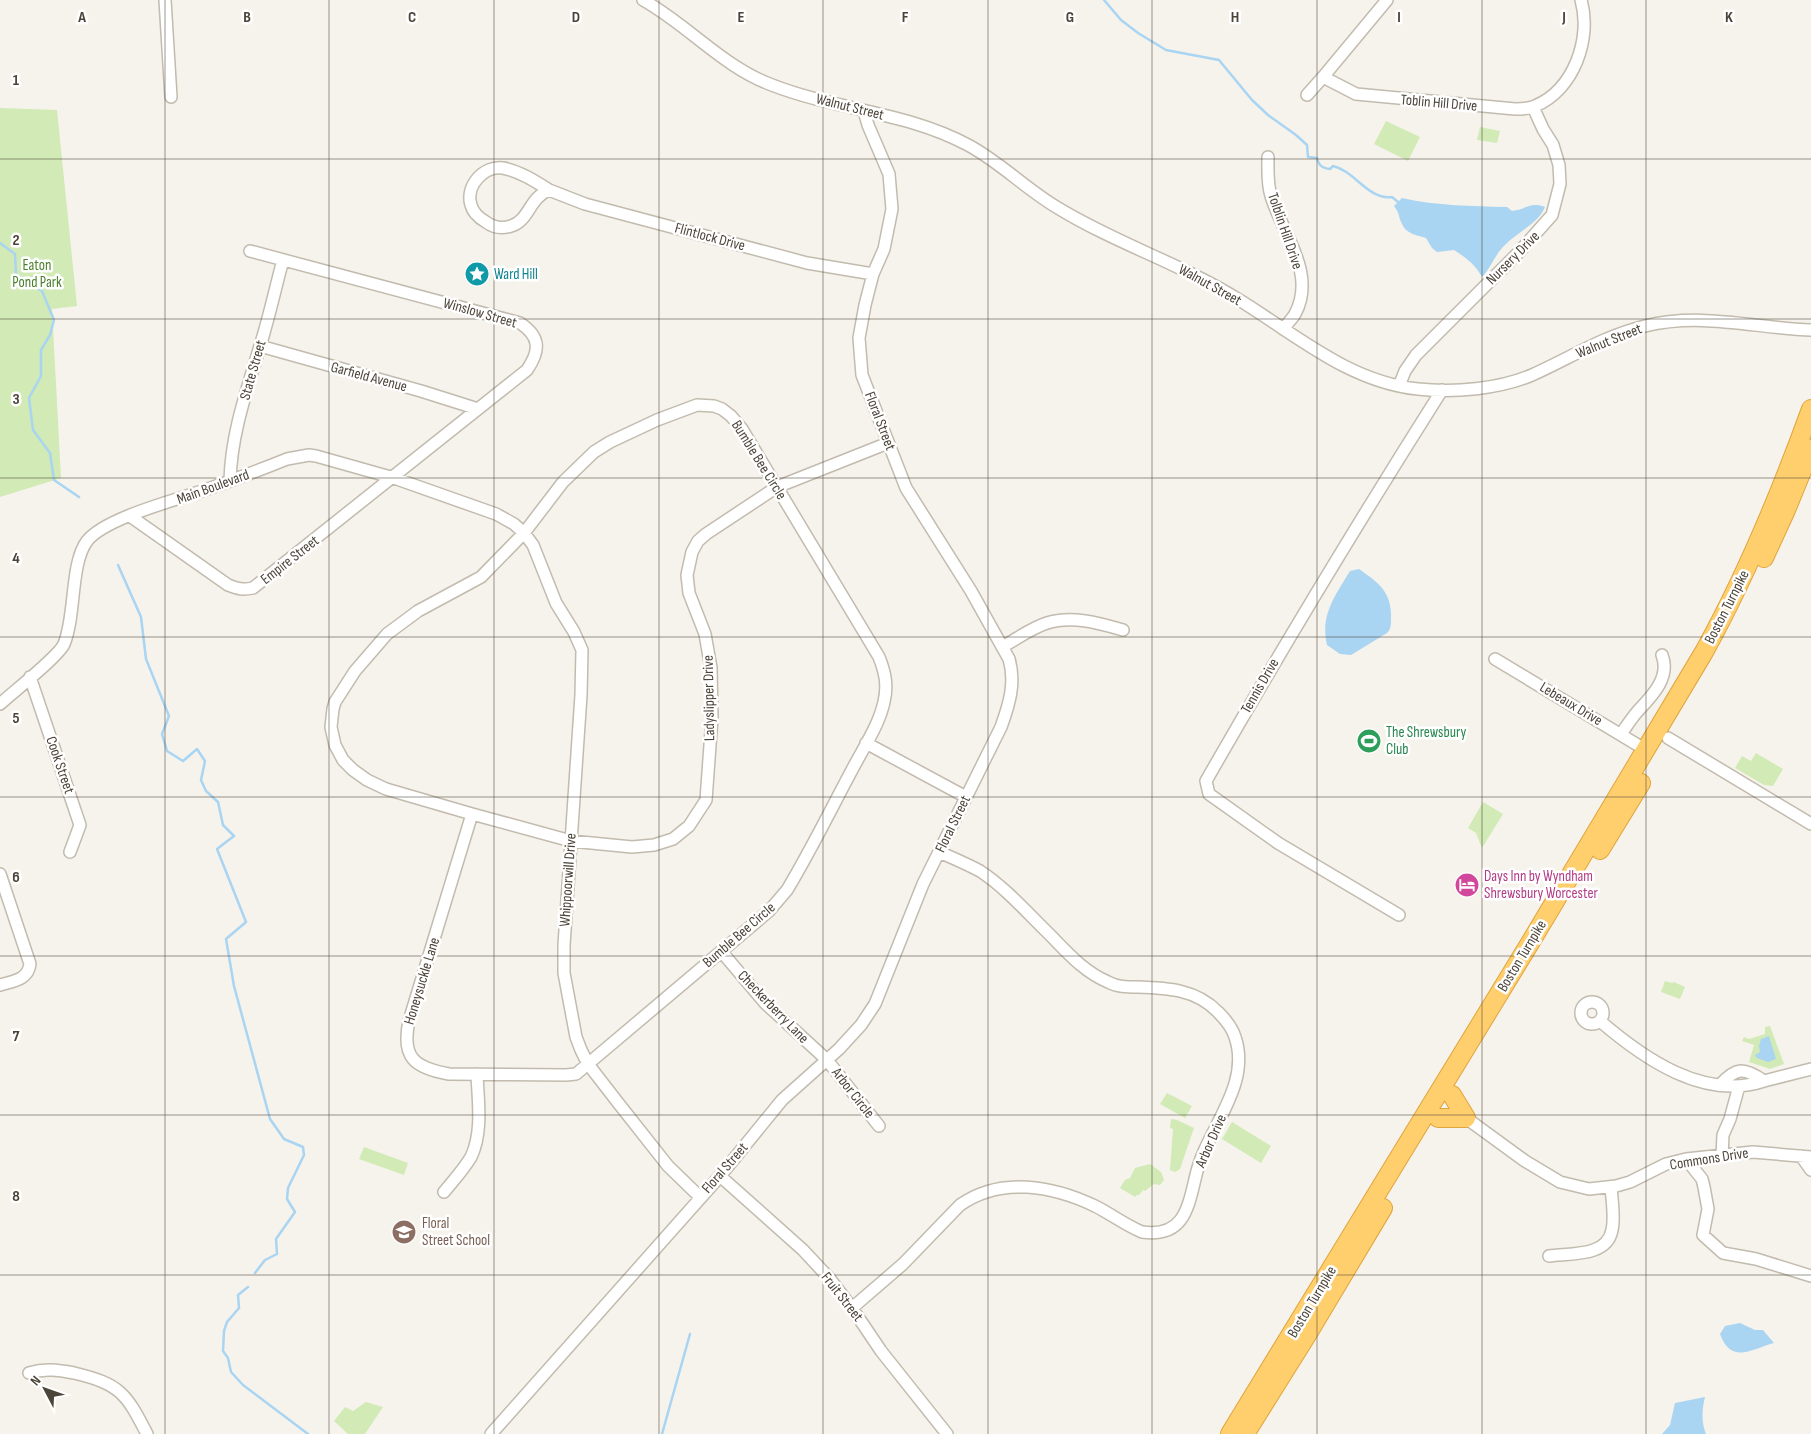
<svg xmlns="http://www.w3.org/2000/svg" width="1811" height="1434" viewBox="0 0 1811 1434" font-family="'Sofia Sans Condensed',sans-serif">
	<rect width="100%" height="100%" fill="#f6f3ec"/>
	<path fill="#d2eab5" d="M0,108l57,2 20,196 -25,3 9,169 -61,19z
		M1386,121l34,16 -12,24 -34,-17z
		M1480,127l20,4 -3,12 -20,-3z
		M1756,753l27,16 -10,17 -9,-1 -29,-17 7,-12 9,5z
		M1483,802l20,12 -21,34 -6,-15 -8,-5z
		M1665,981l7,2 2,-1 11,5 -5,12 -19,-7z
		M1770,1026l14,38 -14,5 -21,-7 5,-17 -12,-4 2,-4 5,2 16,-5v-7z
		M1167,1093l25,13 -7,12 -25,-14z
		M1171,1119l6,1 17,8 -14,41 -5,3 -5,-2 3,-41 -3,-1z
		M1232,1122l39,24 -10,17 -39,-24z
		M364,1147l44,16 -4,12 -45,-16z
		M1150,1164l11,8 3,8 -4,5 -6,-1 -9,7 -2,-1 -4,5h-2l-2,2 -15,-9 5,-8 5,-2 5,-10z
		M366,1402l17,5 -18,27h-17l-14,-13 11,-14 8,4z"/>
	<path fill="#a9d4f2" d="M1402,198c36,8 69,8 105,9l5,4c14,-1 17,-10 33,-4 -7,17 -28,25 -40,38 -10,9 -14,23 -23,32 -7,-13 -16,-19 -28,-27l-17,2 -5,-4 -6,-10c-9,-3 -20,-4 -24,-14 -4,-8 -2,-10 -8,-18z
		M1359,569c20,14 33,23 32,50 0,6 0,10 -4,14l-36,22 -11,-1 -13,-9c-7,-30 8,-49 23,-74z
		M1769,1036l7,23 -8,3 -11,-4 -2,-3 5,-3 -1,-6 2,-7z
		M1740,1323l15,7h8l11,13c-22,6 -43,22 -54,-9l5,-8z
		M1705,1397c-3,12 -4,25 1,37h-44l8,-9 5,-22z"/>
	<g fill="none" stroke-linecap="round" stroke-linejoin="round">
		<path stroke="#a9d4f2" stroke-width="2.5" d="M1104,0l17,20 17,13 28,17 53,10 33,40 16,15 28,20 11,10 1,12 9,1c2,8 5,10 13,11l3,-3c22,5 35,34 59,31l6,5
			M0,243l15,11 1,21 26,16 12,29 -4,15 -9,15v26l-12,22 4,32 17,23 4,27 25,17
			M118,565l23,52 5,42 23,57 -7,18 5,17 16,10 14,-12 8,12 -4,19 5,11 12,11 5,23 11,11 -17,13 29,73 -20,17 8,47 36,133 14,20 19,8 1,8 -16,33 -1,11 8,13 -19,27 1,15 -12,6 -10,13
			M248,1287l-10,8 1,13 -12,14 -3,9 -1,20 5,7 3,14 12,13 65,49
			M662,1434l28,-100"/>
		<defs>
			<path id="minor" d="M165,0l6,97
				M643,0c45,25 80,67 129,85 64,25 135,27 196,60 32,17 59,45 90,63 57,35 121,55 178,90 58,35 112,84 182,91 36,4 81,0 114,-14 38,-17 72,-39 113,-49 57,-14 109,2 166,4
				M1387,0l-64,77 33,17 159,15c7,0 14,0 20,-3 39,-16 57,-68 46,-106
				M1307,95l16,-18
				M1268,157c0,13 -1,26 3,39 11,37 46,77 24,118 -3,5 -8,10 -12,15
				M549,190c-14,-9 -30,-19 -46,-22 -19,-3 -38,18 -32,37 2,8 8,13 15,17 8,6 16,7 25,4 18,-5 18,-28 38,-36l36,14 222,59 66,11
				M260,346l161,45 57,18
				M1399,386l6,-15 11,-16 104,-104 32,-36 8,-31 -1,-19 -6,-20 -10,-16 -10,-22
				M230,481c1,-47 17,-91 30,-135 9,-28 15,-57 23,-86
				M130,516l98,69c10,4 15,5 25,3l274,-218c13,-19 14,-33 -7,-47l-270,-72
				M1002,647c15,-8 29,-19 45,-24 24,-8 52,0 76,7
				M1495,659l151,91
				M30,677l50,148 -10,27
				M0,704c12,-11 59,-48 64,-60 12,-29 6,-80 23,-103 18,-23 89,-41 118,-51 28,-10 55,-20 82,-31l22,-4 7,1 78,22 102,36 18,10 10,9 9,12 23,58 18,29 8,18 -1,45 -17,250v28l12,64 5,13 7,14 31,40 49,62 32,31
				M1621,734c5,-7 10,-15 16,-22 14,-15 34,-34 25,-57
				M1668,738l143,86
				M866,743l100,54
				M472,814l-63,207c-8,37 6,47 40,53l117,1 10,-1 193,-163 18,-21c24,-40 44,-81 66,-122 11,-21 26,-43 31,-66 4,-17 1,-30 -5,-45l-137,-228 -11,-13 -9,-7 -8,-3 -17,-1 -40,15 -47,22 -16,10 -31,30 -39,51 -43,44 -63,34 -31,23 -32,37 -20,31 -2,7 -2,18 4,18 8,15 10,10 14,10 19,9 86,25 99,27 61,6 22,-2 19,-6 16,-13 17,-26 6,-82 -1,-50 -6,-34 -16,-41 -2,-18 5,-23 6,-11 8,-7 71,-47 111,-44
				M0,874l30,90c-2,16 -17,17 -30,21
				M1399,915l-121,-72 -69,-49 -3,-13c76,-133 155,-263 236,-391
				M721,951l44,52 62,57 52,66
				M1581 1013a11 11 0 1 1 22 0a11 11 0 1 1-22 0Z
				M1600,1021c43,37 104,80 164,60 -20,-14 -28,-14 -44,4
				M1764,1081l47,-12
				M1466,1118l59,43 35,21 29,7 27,-3 14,-4 36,-18 20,-5 67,-7 58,5
				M1722,1156l1,-21 7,-16 9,-33
				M1801,1156l10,14
				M1686,1159l16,20 2,8 4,22 -5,26 20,18 33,6 55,17
				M720,1176l83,74 27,29 22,29 29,43 66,83
				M444,1192c9,-11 20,-23 27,-35 12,-25 7,-56 6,-83
				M1549,1256c22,-3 58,1 63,-26 3,-13 0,-29 -1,-43
				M852,1308l51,-44 57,-59c41,-29 93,-19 135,1 16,8 30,19 47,26 42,6 46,-24 54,-57 10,-45 56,-89 39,-138 -3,-10 -10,-18 -17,-25 -22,-23 -51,-24 -81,-25 -10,0 -20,0 -29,-5 -28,-12 -45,-35 -66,-55 -19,-19 -39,-41 -62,-56 -13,-7 -27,-13 -41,-19
				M29,1373c16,-5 29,-3 45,0 46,11 52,20 73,61
				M491,1434l229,-258 62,-76 57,-51 22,-24 14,-21 48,-120 78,-157c8,-22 15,-44 8,-68l-38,-68 -65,-103 -44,-113 -3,-37 6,-33 8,-31 11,-25 8,-40 -3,-35 -21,-49 -4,-14"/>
			<path id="highway" d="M1764,558l22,-48 25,-61
				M1600,850l41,-67
				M1452,1095l14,23
				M1438,1118h28
				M1230,1434l300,-491 174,-291c43,-78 77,-160 107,-243
				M1245,1434l62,-99 76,-127"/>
		</defs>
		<use href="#minor" stroke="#c2bbae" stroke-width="14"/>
		<use href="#highway" stroke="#e0a43c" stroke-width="20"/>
		<use href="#minor" stroke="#fff" stroke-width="11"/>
		<use href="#highway" stroke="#ffcf6e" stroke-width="18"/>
	</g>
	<path fill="none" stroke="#4b4439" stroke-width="1" stroke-opacity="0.55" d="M165,0v1434M329,0v1434M494,0v1434M659,0v1434M823,0v1434M988,0v1434M1152,0v1434M1317,0v1434M1482,0v1434M1646,0v1434M0,159h1811M0,319h1811M0,478h1811M0,637h1811M0,797h1811M0,956h1811M0,1115h1811M0,1275h1811"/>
	<defs>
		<symbol id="sight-disc" viewBox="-11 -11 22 22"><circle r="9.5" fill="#0f9aa8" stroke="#fff"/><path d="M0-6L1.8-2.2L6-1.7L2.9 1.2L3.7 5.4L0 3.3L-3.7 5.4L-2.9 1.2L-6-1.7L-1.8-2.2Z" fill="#fff"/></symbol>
		<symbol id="stadium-disc" viewBox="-11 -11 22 22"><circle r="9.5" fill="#2e9e5b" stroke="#fff"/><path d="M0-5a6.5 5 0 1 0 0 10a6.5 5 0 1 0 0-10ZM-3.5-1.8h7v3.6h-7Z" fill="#fff"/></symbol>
		<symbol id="hotel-disc" viewBox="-11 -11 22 22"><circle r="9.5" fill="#d1479c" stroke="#fff"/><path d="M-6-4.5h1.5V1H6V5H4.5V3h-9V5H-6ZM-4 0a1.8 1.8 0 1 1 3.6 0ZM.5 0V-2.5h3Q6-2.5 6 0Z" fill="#fff"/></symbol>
		<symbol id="school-disc" viewBox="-11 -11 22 22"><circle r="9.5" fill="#8d6e63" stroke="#fff"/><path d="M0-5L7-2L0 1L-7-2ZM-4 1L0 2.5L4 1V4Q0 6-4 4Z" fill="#fff"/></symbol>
	</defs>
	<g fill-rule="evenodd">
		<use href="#sight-disc" x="463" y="260" width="28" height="28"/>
		<use href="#stadium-disc" x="1355" y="727" width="28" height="28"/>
		<use href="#hotel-disc" x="1453" y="871" width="28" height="28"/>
		<use href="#school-disc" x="390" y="1218" width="28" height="28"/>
	</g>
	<g text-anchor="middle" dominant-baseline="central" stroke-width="5" stroke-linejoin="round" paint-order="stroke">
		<g font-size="15" fill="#4b4439" stroke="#fff">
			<text transform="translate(1439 103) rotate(5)">Toblin Hill Drive</text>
			<text transform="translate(850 107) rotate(14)">Walnut Street</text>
			<text transform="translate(1285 231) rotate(71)">Tolblin Hill Drive</text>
			<text transform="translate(710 237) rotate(15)">Flintlock Drive</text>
			<text transform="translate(1513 258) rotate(-45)">Nursery Drive</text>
			<text transform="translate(1210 285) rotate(29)">Walnut Street</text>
			<text transform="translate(480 313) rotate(16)">Winslow Street</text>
			<text transform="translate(1609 341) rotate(-22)">Walnut Street</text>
			<text transform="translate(253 370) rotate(-74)">State Street</text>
			<text transform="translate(369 377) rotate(15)">Garfield Avenue</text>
			<text transform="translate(880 421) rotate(69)">Floral Street</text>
			<text transform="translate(759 460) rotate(58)">Bumble Bee Circle</text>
			<text transform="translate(213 487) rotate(-20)">Main Boulevard</text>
			<text transform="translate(290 560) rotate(-38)">Empire Street</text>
			<text transform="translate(1727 607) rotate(-63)">Boston Turnpike</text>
			<text transform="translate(1260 686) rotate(-60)">Tennis Drive</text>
			<text transform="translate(709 698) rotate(-91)">Ladyslipper Drive</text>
			<text transform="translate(1571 704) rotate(31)">Lebeaux Drive</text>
			<text transform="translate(60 765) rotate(71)">Cook Street</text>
			<text transform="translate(953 824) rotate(-64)">Floral Street</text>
			<text transform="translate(568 880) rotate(-86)">Whippoorwill Drive</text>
			<text transform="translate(739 935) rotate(-41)">Bumble Bee Circle</text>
			<text transform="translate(1522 956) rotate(-59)">Boston Turnpike</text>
			<text transform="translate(422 981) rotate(-73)">Honeysuckle Lane</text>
			<text transform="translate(773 1007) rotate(46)">Checkerberry Lane</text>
			<text transform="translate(853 1093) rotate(52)">Arbor Circle</text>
			<text transform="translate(1211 1141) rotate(-66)">Arbor Drive</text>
			<text transform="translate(1709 1159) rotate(-9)">Commons Drive</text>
			<text transform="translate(725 1168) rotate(-49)">Floral Street</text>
			<text transform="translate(842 1297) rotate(52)">Fruit Street</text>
			<text transform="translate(1312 1302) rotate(-59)">Boston Turnpike</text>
		</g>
		<g font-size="15" fill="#4a7f2a" stroke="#fff">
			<text x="37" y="265">Eaton<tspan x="37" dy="17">Pond Park</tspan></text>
		</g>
		<g font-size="15" fill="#0d838f" stroke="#fff" text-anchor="start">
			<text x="494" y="274">Ward Hill</text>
		</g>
		<g font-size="15" fill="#27864d" stroke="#fff" text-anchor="start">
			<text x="1386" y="732">The Shrewsbury<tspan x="1386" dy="17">Club</tspan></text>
		</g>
		<g font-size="15" fill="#b23c85" stroke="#fff" text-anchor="start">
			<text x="1484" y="876">Days Inn by Wyndham<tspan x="1484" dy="17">Shrewsbury Worcester</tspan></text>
		</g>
		<g font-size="15" fill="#785e54" stroke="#fff" text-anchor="start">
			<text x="422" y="1223">Floral<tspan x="422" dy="17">Street School</tspan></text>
		</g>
	</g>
	<g font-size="16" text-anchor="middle" font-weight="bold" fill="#4b4439" stroke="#fff" stroke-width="5" stroke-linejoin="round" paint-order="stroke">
		<text x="82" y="22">A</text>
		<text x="247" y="22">B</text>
		<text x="412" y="22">C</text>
		<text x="576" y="22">D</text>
		<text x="741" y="22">E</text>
		<text x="905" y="22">F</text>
		<text x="1070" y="22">G</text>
		<text x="1235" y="22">H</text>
		<text x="1399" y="22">I</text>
		<text x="1564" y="22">J</text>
		<text x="1729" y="22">K</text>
		<text x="16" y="85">1</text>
		<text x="16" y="245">2</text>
		<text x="16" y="404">3</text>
		<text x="16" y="563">4</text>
		<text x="16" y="723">5</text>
		<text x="16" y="882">6</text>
		<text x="16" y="1041">7</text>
		<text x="16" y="1201">8</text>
	</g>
	<g transform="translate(45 1389) rotate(311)" stroke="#ffffff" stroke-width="4" paint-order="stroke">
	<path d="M0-4L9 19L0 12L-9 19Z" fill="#4b4439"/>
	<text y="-8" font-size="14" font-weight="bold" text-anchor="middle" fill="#4b4439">N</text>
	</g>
</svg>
